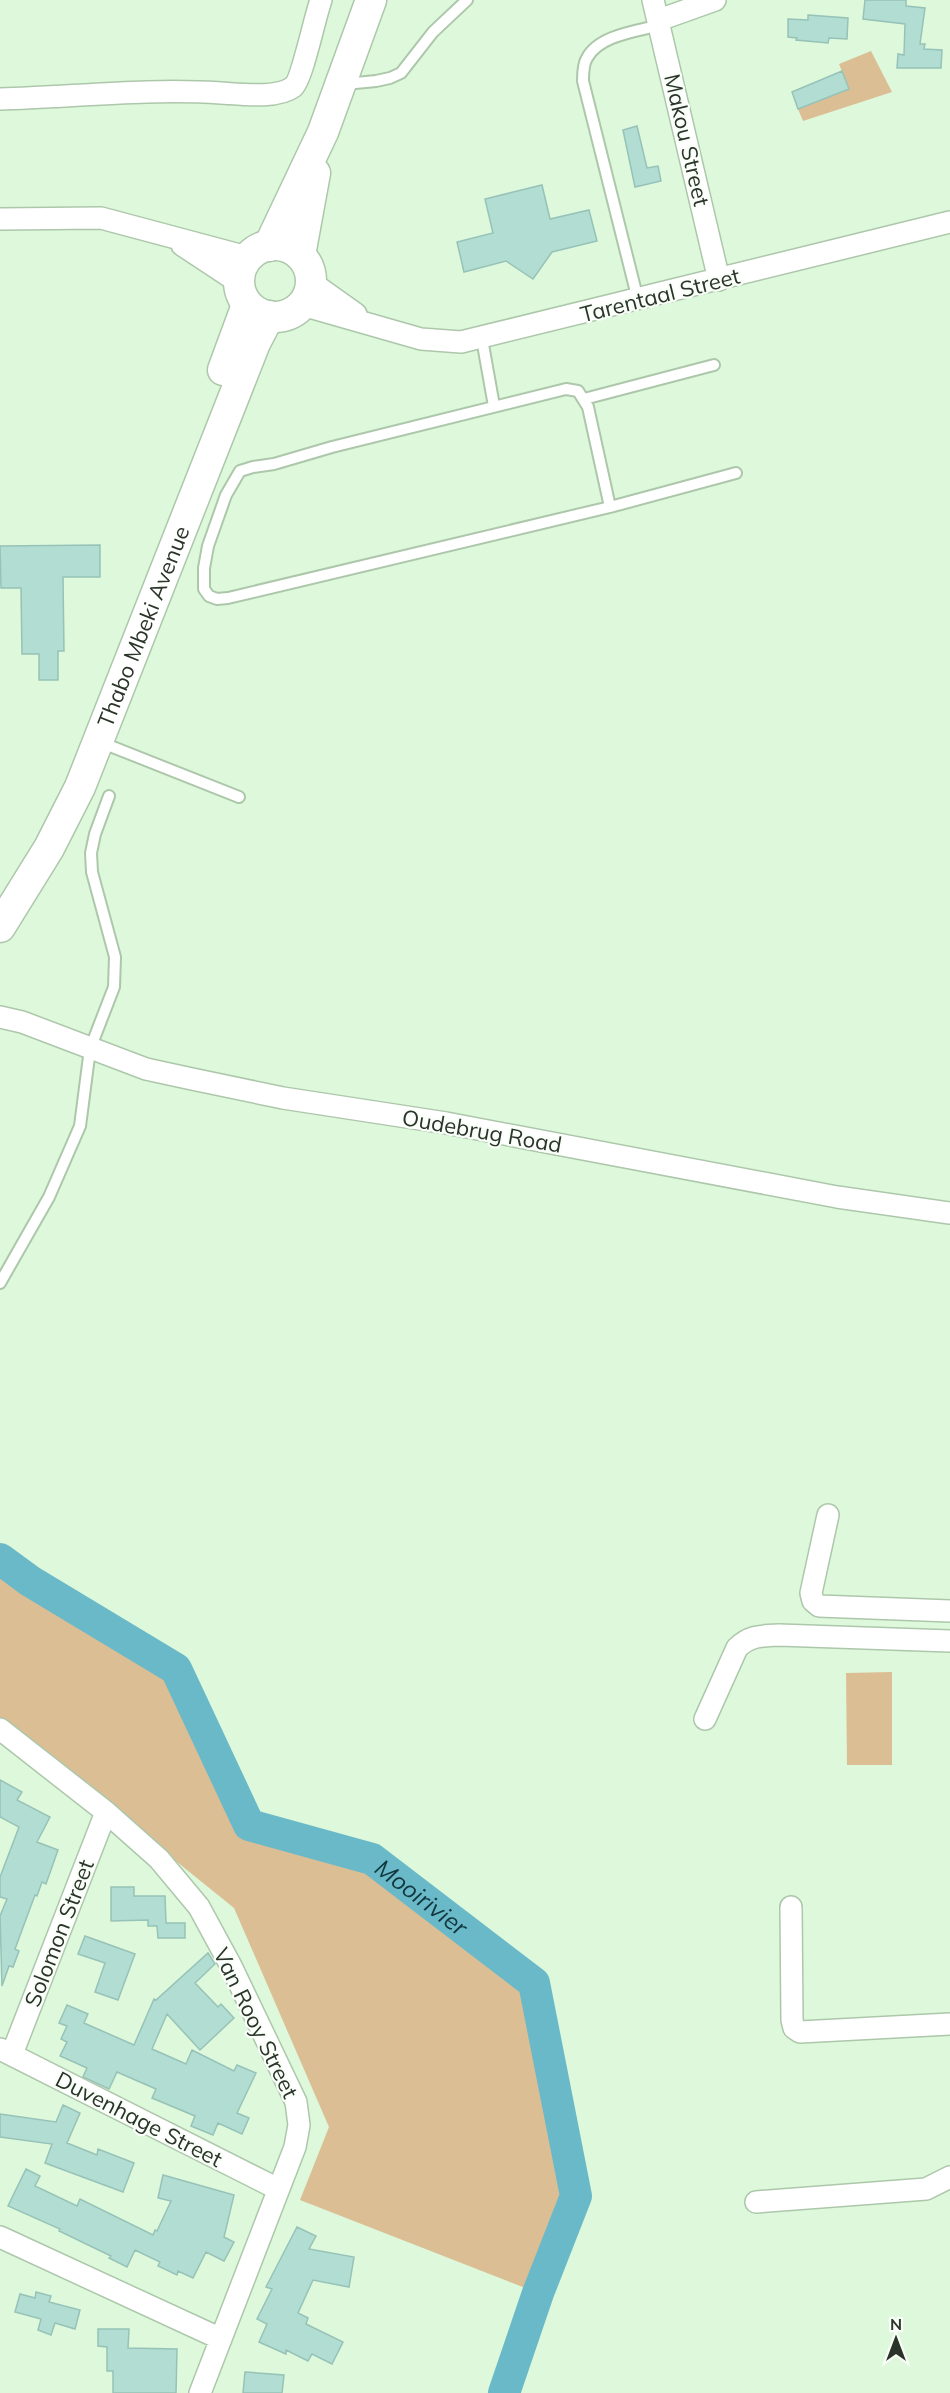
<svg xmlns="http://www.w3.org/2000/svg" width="950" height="2393" viewBox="0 0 950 2393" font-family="Mulish,sans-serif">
	<rect width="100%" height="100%" fill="#ddf8db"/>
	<path fill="#dcbe95" d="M871,51l21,41 -89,29 -5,-12 51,-20 -10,-25z
		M0,1559l30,22 146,88 73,156 123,34 162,124 42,213 -38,97 -238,-93 29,-73 -95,-219 -234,-189z
		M892,1672v93h-45l-1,-92z"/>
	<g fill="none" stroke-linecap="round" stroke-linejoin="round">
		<path stroke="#6ab9c9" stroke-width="32" id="s1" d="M0,1559l30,22 146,88 73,156 123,34 162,124 42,213 -38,97 -34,100"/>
	</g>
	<path fill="#b2ddd2" stroke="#97c2b7" stroke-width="1.5" d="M865,0h41v6l19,2 -5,36h5l-1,5 18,1 -1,18h-44l1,-14 6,1 1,-31 -42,-5z
		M808,15l40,3 -1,21 -18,-1 -1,5 -32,-3 1,-2 -9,-1v-18l20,1z
		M842,71l7,18 -51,20 -6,-17z
		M637,126l10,42 11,-2 3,15 -26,6 -12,-57z
		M542,185l8,34 39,-9 8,31 -45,11 -19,27 -27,-18 -42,11 -7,-30 36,-9 -8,-34z
		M100,545v32h-37l1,74h-6v29h-19v-26h-17l-1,-66h-20l-1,-42z
		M0,1780l22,12 -5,8 33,17 -13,25 21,8 -12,34 -4,-2 -5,14 -2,-1 -20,54 4,2 -6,16 -4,-1 -7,20 -2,-70 7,-17 -7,-2v-20l19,-50 -19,-10z
		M111,1887h23v9h31l1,27h19v15h-27l-1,-12h-9v-6l-37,1z
		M85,1936l50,18 -17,46 -23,-8 10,-29 -27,-9z
		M208,1953l7,11 -20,19 23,24 3,-3 13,14 -34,32 -33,-36 -15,35 34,15 6,-14 42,21 3,-6 19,8 -19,40 12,5 -7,16 -24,-11 -5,12 -22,-9 4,-10 -43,-18 4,-9 -39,-17 -8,17 -26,-12 4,-9 -27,-12 7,-14 -6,-3 6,-13 -8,-3 8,-18 21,9 -4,9 50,22 20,-46 2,1z
		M63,2105l17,8 -13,30 30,12 1,-6 36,14 -11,29 -78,-29 7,-19 -52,-7v-23l56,8z
		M26,2169l14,7 -5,10 42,20 3,-7 73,36 2,-5 2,1 14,-30 -13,-3 5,-23 71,20 -10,42 10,5 -10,19 -18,-9 -13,26 -15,-7 -1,4 -19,-9 2,-4 -25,-12 -8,17 -18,-9 2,-2 -52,-25 1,-2 -52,-23z
		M297,2227l19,9 -7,13 45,8 -5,30 -36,-7 -15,33 10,5 -2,6 37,18 -11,22 -20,-10 -4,7 -22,-11v4l-27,-12 8,-18 -10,-5 15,-30 -6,-2z
		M36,2292l15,4 -2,6 31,8 -5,19 -20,-6 -4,12 -13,-5 3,-11 -26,-7 5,-18 15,4z
		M98,2329h31l-1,19 49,1 -1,44h-63v-22h-6v-24l-9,-1z
		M245,2372l39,3 -2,18h-39z"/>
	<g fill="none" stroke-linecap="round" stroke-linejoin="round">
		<defs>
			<path id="lane" d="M345,84l31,-3 14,-3 11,-5 32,-41 34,-32
				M638,300l-55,-219c0,-7 0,-17 4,-23 12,-23 51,-27 73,-33
				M482,339l12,67
				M584,399l130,-34
				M610,507l-22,-100 -10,-16 -12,-2 -234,58 -58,17 -21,3 -13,4 -14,24 -18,51 -4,22v21l5,7 8,3 11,-1 382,-91 126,-34
				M100,742l139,55
				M0,1283l49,-86 31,-71 10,-77 24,-62 1,-30 -23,-85 -1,-19 4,-19 14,-38"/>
			<path id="street" d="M653,0l66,280
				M659,20l56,-20
				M0,99c73,-2 147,-11 221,-6 19,1 56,6 72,-6 9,-7 22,-71 28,-87
				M0,219l101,-1 146,39
				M182,245l56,37
				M311,282l45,32
				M302,305l119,34 40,3 489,-120
				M0,1017l22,5 124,47 46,10 91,19 163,25 391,74 113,16
				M828,1515l-17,78 2,8 6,5 131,5
				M705,1719l32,-71c13,-13 25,-12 42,-13l171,6
				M0,1729l106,83 53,47 40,48 32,59 65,136 3,23 -4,22 -95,246
				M791,1907l1,113 2,8 6,4 150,-8
				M0,2049l278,140
				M12,2054l94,-242
				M756,2202l170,-13 24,-12
				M0,2237l221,102"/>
			<g id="secondary">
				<circle cx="275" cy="281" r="36"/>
				<path d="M269,246l54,-114 48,-132"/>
				<path d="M300,255l15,-82"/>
				<path d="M223,370l24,-65"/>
				<path id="s2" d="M0,927l49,-79 31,-61 175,-444 14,-27"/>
			</g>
		</defs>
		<use href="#lane" stroke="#adc7ab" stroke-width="14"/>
		<use href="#street" stroke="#adc7ab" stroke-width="24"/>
		<use href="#secondary" stroke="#adc7ab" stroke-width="33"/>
		<use href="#lane" stroke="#fff" stroke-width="10"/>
		<use href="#street" stroke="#fff" stroke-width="21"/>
		<use href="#secondary" stroke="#fff" stroke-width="30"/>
	</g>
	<g text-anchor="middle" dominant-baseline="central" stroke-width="4.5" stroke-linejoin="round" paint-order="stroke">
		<g font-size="22" fill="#2a3429" stroke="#f9fef8">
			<text transform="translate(687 140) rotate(77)">Makou Street</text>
			<text transform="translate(660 295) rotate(-14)">Tarentaal Street</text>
			<text stroke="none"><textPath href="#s2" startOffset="334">Thabo Mbeki Avenue</textPath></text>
			<text transform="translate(482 1131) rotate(10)">Oudebrug Road</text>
			<text transform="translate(59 1933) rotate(-69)">Solomon Street</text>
			<text transform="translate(256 2023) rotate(64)">Van Rooy Street</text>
			<text transform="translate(139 2119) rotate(27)">Duvenhage Street</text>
		</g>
		<g font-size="24" font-style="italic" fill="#12383f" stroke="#f9fef8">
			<text stroke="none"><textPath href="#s1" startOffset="570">Mooirivier</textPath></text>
		</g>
	</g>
	<g transform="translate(896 2339)" stroke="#f9fef8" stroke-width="4.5" paint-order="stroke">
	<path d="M0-4.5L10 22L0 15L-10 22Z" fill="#2a3429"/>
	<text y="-9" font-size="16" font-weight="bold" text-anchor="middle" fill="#2a3429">N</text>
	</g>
</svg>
